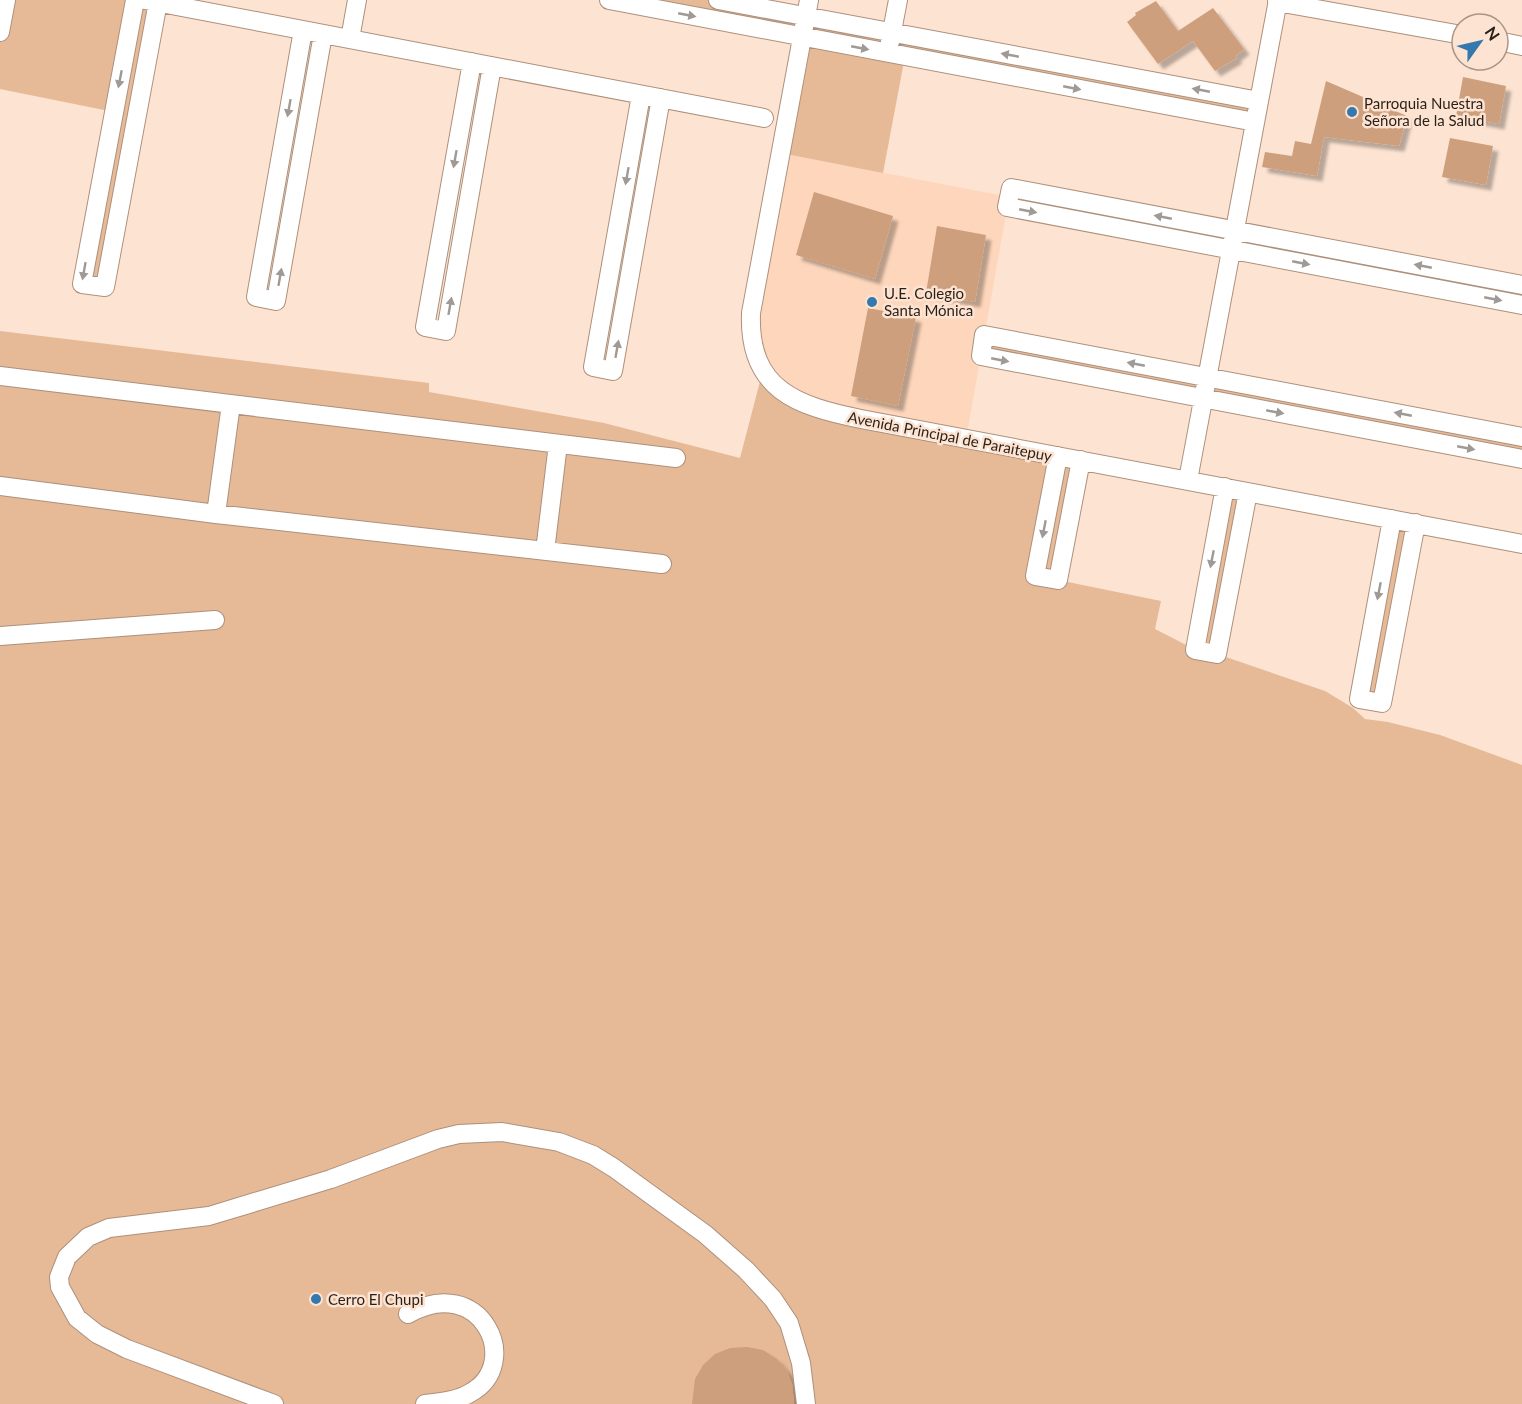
<svg xmlns="http://www.w3.org/2000/svg" width="1522" height="1404" viewBox="0 0 1522 1404" font-family="Lato,sans-serif">
	<defs>
		<filter id="shadow"><feDropShadow dx="5.5" dy="5.5" stdDeviation="1.5" flood-color="#0004"/></filter>
	</defs>
	<rect width="100%" height="100%" fill="#fde3d1"/>
	<path fill="#fdd6bb" d="M781,153l228,44 -43,242 -172,-39 -42,-55z"/>
	<path fill="#e6b997" d="M0,0h145l13,2 -53,285 -23,-3 32,-172 -114,-23z
		M609,0h109l541,101 -4,21 -350,-66 -22,117 -102,-20 21,-116z
		M0,331l429,52v9l175,31 136,35 23,-88 31,30 287,60 -23,120 103,21 -6,28 39,20 31,-162 23,5 -31,162 108,37 28,17 12,11 23,3 52,13 82,30v639h-1522z
		M984,335l538,102v22l-541,-103z
		M1416,523l-34,180 -23,-4 31,-166z"/>
	<path fill="#cd9f7d" filter="url(#shadow)" d="M1156,1l22,30 35,-23 31,41 -9,7 2,2 -22,13 -22,-30 -35,23 -31,-42 9,-7 -1,-2z
		M1463,77l43,9 -7,38 -43,-8z
		M1326,81l81,35 -8,30 -75,-9 -7,39 -55,-9 3,-15 27,4 3,-15 16,3z
		M1450,138l43,8 -7,39 -44,-8z
		M814,192l79,24 -18,63 -79,-24z
		M937,226l49,9 -11,67 -49,-9z
		M868,308l48,9 -18,89 -47,-10z
		M747,1347l16,3 14,9 10,12 5,13 2,20h-102l3,-25 8,-14 12,-11 15,-6z"/>
	<g fill="none" stroke-linecap="round" stroke-linejoin="round">
		<defs>
			<path id="minor" d="M135,0l-53,284 23,3 53,-285
				M145,0l619,118
				M609,0l646,122
				M718,0l541,101
				M809,0l-58,313c-3,77 46,93 110,106l661,125
				M1277,2l185,33
				M303,30l-47,267 20,4 47,-267
				M0,32l6,-32
				M350,39l7,-39
				M1498,41l24,5
				M890,42l8,-42
				M472,62l-47,265 21,4 46,-265
				M641,95l-48,272 20,4 48,-273
				M1522,285l-511,-97 -4,19 515,98
				M0,376l676,82
				M1522,437l-538,-102 -3,21 541,103
				M1058,456l-23,120 23,4 23,-120
				M1188,480l90,-480
				M0,486l216,28 446,50
				M1225,487l-30,163 22,4 31,-162
				M216,514l15,-110
				M1392,519l-33,180 23,4 34,-180
				M545,551l13,-107
				M0,636l215,-16
				M408,1314c73,-42 116,50 62,79 -13,8 -30,9 -45,11
				M274,1404l-147,-55 -30,-15 -20,-16 -17,-31 -1,-10 8,-20 21,-20 21,-9 100,-12 122,-37 107,-40 21,-5 43,-2 57,10 34,13 21,13 91,66 41,36 27,29 16,24 12,40 5,41"/>
		</defs>
		<use href="#minor" stroke="#ad907b" stroke-width="20"/>
		<use href="#minor" stroke="#fff" stroke-width="18"/>
	</g>
	<defs><path id="oneway-solid" d="M-6-.8H1V-3.2L6.5 0L1 3.2V.8H-6Z" transform="scale(1.5)"/></defs>
	<g fill="#9f9a96">
		<use href="#oneway-solid" transform="translate(687 15) rotate(11)"/>
		<use href="#oneway-solid" transform="translate(860 48) rotate(11)"/>
		<use href="#oneway-solid" transform="translate(1010 55) rotate(-169)"/>
		<use href="#oneway-solid" transform="translate(120 79) rotate(101)"/>
		<use href="#oneway-solid" transform="translate(1072 88) rotate(11)"/>
		<use href="#oneway-solid" transform="translate(1201 90) rotate(-169)"/>
		<use href="#oneway-solid" transform="translate(289 108) rotate(100)"/>
		<use href="#oneway-solid" transform="translate(455 159) rotate(100)"/>
		<use href="#oneway-solid" transform="translate(627 176) rotate(100)"/>
		<use href="#oneway-solid" transform="translate(1028 211) rotate(11)"/>
		<use href="#oneway-solid" transform="translate(1163 217) rotate(-169)"/>
		<use href="#oneway-solid" transform="translate(1301 263) rotate(11)"/>
		<use href="#oneway-solid" transform="translate(1423 266) rotate(-169)"/>
		<use href="#oneway-solid" transform="translate(84 271) rotate(100)"/>
		<use href="#oneway-solid" transform="translate(280 277) rotate(-80)"/>
		<use href="#oneway-solid" transform="translate(1493 299) rotate(11)"/>
		<use href="#oneway-solid" transform="translate(450 306) rotate(-80)"/>
		<use href="#oneway-solid" transform="translate(617 349) rotate(-80)"/>
		<use href="#oneway-solid" transform="translate(1000 360) rotate(11)"/>
		<use href="#oneway-solid" transform="translate(1136 364) rotate(-169)"/>
		<use href="#oneway-solid" transform="translate(1275 412) rotate(11)"/>
		<use href="#oneway-solid" transform="translate(1403 414) rotate(-169)"/>
		<use href="#oneway-solid" transform="translate(1466 448) rotate(11)"/>
		<use href="#oneway-solid" transform="translate(1044 529) rotate(101)"/>
		<use href="#oneway-solid" transform="translate(1212 559) rotate(101)"/>
		<use href="#oneway-solid" transform="translate(1379 591) rotate(101)"/>
	</g>
	<g fill="#3578ae" stroke="#fde3d1" stroke-width="2">
		<circle cx="1352" cy="112" r="6"/>
		<circle cx="872" cy="302" r="6"/>
		<circle cx="316" cy="1299" r="6"/>
	</g>
	<g text-anchor="middle" dominant-baseline="central" stroke-width="5" stroke-linejoin="round" paint-order="stroke">
		<g font-size="15" fill="#2a1f16" stroke="#fde3d1" text-anchor="start">
			<text x="1364" y="103">Parroquia Nuestra<tspan x="1364" dy="17">Señora de la Salud</tspan></text>
			<text x="884" y="293">U.E. Colegio<tspan x="884" dy="17">Santa Mónica</tspan></text>
			<text x="328" y="1299">Cerro El Chupi</text>
		</g>
		<g font-size="15" fill="#2a1f16" stroke="#fde3d1">
			<text transform="translate(950 436) rotate(11)">Avenida Principal de Paraitepuy</text>
		</g>
	</g>
	<g transform="translate(1480 42) rotate(56)"><circle r="28" fill="#fde3d1" stroke="#a99586" stroke-width="1.5"/>
	<path d="M0-4.5L10 22L0 15L-10 22Z" fill="#3578ae"/>
	<text y="-9" font-size="16" font-weight="bold" text-anchor="middle" fill="#2a1f16">N</text>
	</g>
</svg>
